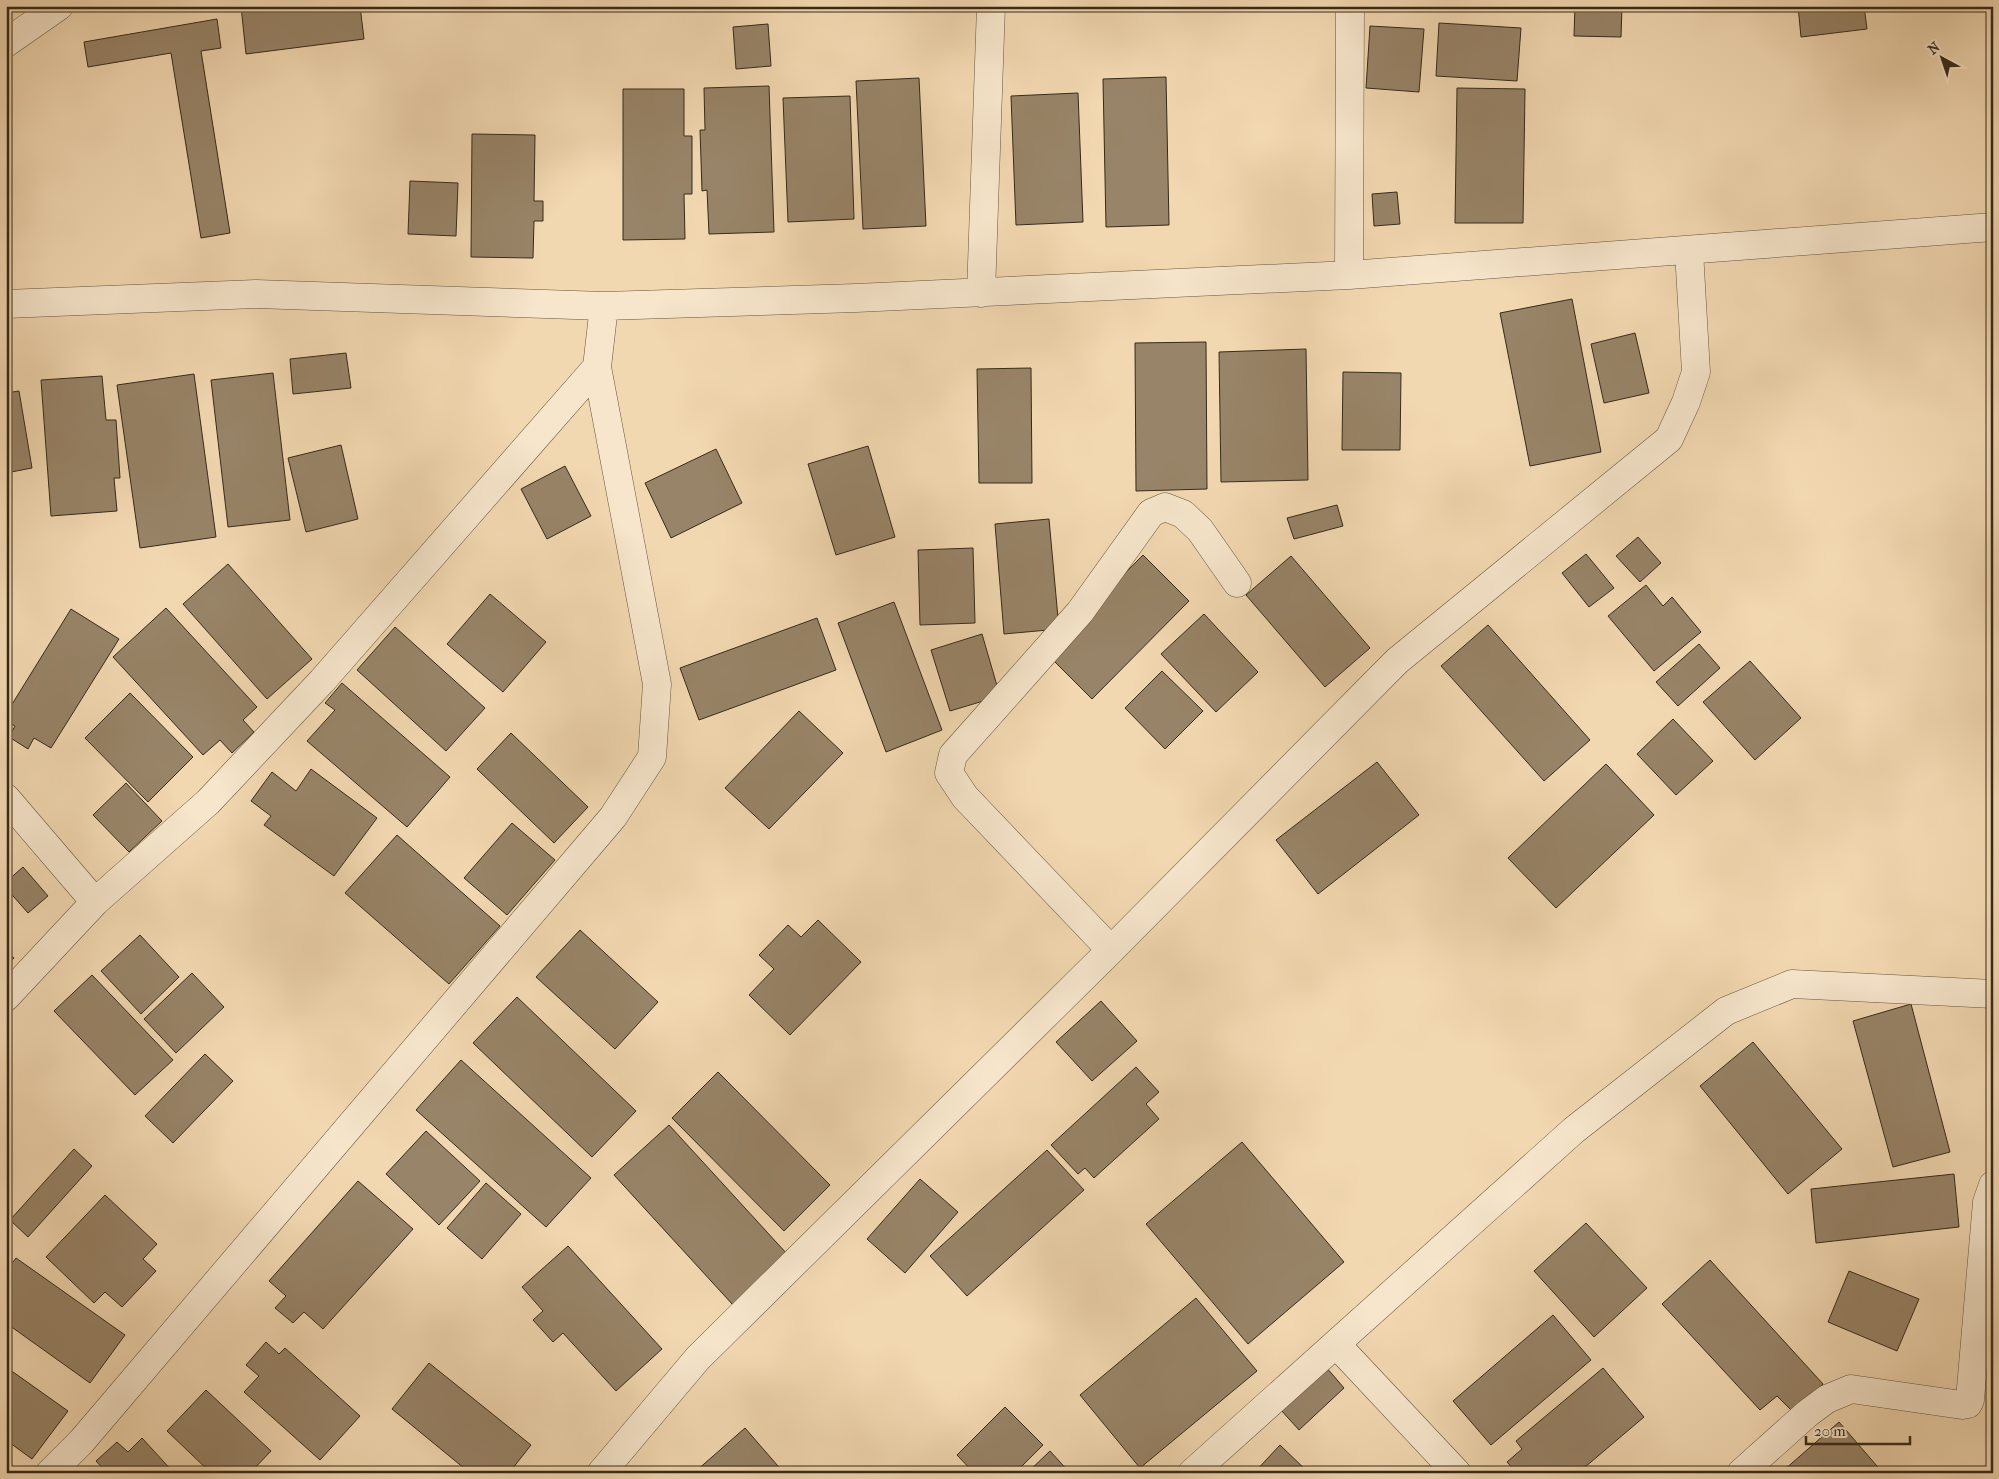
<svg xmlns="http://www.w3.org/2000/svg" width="1999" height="1479" viewBox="0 0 1999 1479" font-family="'IM FELL French Canon',serif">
	<rect width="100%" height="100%" fill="#f2d8b1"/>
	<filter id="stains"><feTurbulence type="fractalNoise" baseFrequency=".004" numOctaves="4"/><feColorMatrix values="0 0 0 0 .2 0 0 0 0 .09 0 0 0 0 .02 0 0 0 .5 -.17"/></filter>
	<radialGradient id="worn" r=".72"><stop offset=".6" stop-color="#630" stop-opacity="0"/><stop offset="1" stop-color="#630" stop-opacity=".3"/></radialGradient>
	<path fill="#988468" stroke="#362a19" d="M241,6h119l4,33 -118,15z
		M1174,6h81l-81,2z
		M1575,6h47l-1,31 -47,-1z
		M1798,6h66l3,23 -66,8z
		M217,19l4,29 -20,3 29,182 -29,5 -30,-185 -83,14 -4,-25z
		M1439,23l82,5 -4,53 -81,-5z
		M768,24l3,42 -35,3 -3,-42z
		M1370,26l54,3 -5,63 -53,-4z
		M1166,77l3,148 -63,2 -3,-148z
		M919,78l7,148 -63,3 -7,-148z
		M769,86l5,146 -65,2 -2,-44 -5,1 -2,-61h5l-1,-42z
		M1457,88l68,1 -2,134h-68z
		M623,89h61v47h8v58h-8l1,45 -62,1z
		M1078,93l5,129 -67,3 -5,-129z
		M850,96l4,123 -66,3 -5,-124z
		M472,134l63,1 -1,66h9v20h-9l-1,37 -62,-1z
		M410,181l48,2 -2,53 -48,-2z
		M1397,192l3,32 -26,2 -2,-32z
		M1572,299l29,153 -71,14 -30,-153z
		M1635,333l14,60 -45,10 -13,-59z
		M1206,342l1,147 -71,2 -1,-148z
		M1306,349l2,131 -87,2 -2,-130z
		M346,353l5,35 -58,6 -3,-35z
		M1031,368l1,115h-53l-2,-114z
		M1343,372l58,1 -1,77h-58z
		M273,373l17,147 -62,7 -17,-147z
		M194,374l22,163 -76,11 -23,-163z
		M102,376l4,44h10l4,58h-6l3,33 -66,5 -10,-136z
		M19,391l13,77 -26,5v-80z
		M341,445l17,74 -52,13 -18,-74z
		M868,446l27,91 -59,18 -28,-91z
		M716,449l26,54 -71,35 -26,-55z
		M565,466l26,50 -44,23 -26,-50z
		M1337,505l6,21 -49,13 -7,-21z
		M1049,519l10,110 -55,5 -9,-110z
		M1638,537l23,26 -21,19 -24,-26z
		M973,548l2,75 -55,2 -2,-75z
		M1586,554l28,34 -25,19 -27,-34z
		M1143,555l46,46 -97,98 -46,-46z
		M1291,556l79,92 -45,39 -79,-92z
		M228,564l84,95 -45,40 -84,-95z
		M1646,585l17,21 9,-9 29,35 -47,39 -46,-55z
		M490,594l56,48 -43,50 -56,-48z
		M894,602l48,128 -56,22 -48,-129z
		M166,608l91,99 -14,13 11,12 -22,21 -12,-13 -17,15 -90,-98z
		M71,609l48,30 -68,109 -17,-10 -6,11 -19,-12 6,-11 -9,-5v-7z
		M1204,614l54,58 -42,40 -55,-58z
		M817,618l19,52 -137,50 -19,-52z
		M1488,625l102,115 -46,41 -103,-115z
		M395,627l90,81 -39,43 -89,-81z
		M982,634l18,62 -50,15 -19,-61z
		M1699,644l21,24 -42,38 -22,-24z
		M1750,661l51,57 -46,42 -52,-58z
		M1162,671l41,40 -38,38 -40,-41z
		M342,683l108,94 -43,50 -100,-86 28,-31 -10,-7z
		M130,693l63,64 -45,45 -63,-64z
		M799,711l44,42 -74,76 -44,-41z
		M1673,719l40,42 -37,34 -39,-41z
		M511,733l77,74 -34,36 -77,-74z
		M1377,762l42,53 -101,79 -42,-54z
		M1606,764l48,51 -98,93 -48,-50z
		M311,769l66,49 -43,58 -70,-51 7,-9 -20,-15 21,-29 24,19z
		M126,783l36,38 -33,31 -36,-37z
		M512,823l43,37 -48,55 -43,-37z
		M397,835l103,91 -51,58 -104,-91z
		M23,867l25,29 -20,17 -22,-25v-6z
		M818,920l43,42 -71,73 -41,-40 25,-26 -15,-14 29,-30 13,12z
		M580,930l78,72 -43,47 -79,-72z
		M140,935l39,42 -38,37 -40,-43z
		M6,950l8,8 -8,7z
		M192,973l32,34 -48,46 -32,-34z
		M92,975l81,85 -38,35 -81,-84z
		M517,997l119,114 -44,46 -119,-114z
		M1101,1001l36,40 -45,40 -36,-39z
		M1911,1004l39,148 -57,15 -40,-146z
		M1753,1042l89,107 -54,45 -88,-108z
		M205,1054l28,27 -60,62 -28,-27z
		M461,1060l130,118 -45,49 -130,-117z
		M1136,1067l23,25 -13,12 13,15 -65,59 -9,-10 -7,6 -27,-29z
		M718,1072l112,113 -46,46 -112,-113z
		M669,1125l119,130 -55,50 -119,-130z
		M426,1131l54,50 -41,44 -53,-51z
		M1242,1142l102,120 -96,82 -102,-120z
		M74,1149l18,17 -64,71 -18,-17z
		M1047,1150l37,40 -117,106 -37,-40z
		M1954,1174l5,53 -143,16 -5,-54z
		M920,1179l38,33 -53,61 -38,-34z
		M358,1181l55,48 -90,100 -19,-17 -11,11 -18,-15 11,-12 -17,-15z
		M486,1183l35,31 -39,45 -35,-31z
		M105,1195l52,49 -14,15 13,12 -34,36 -17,-15 -11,11 -48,-46z
		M1586,1223l61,65 -53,49 -60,-66z
		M568,1246l94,103 -46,42 -53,-58 -10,9 -20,-22 10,-9 -21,-24z
		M16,1258l109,77 -35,48 -84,-60v-52z
		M1710,1260l113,124 -30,28 -16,-16 -17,14 -98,-106z
		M1849,1271l70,28 -22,52 -69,-29z
		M1196,1298l61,73 -117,97 -60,-73z
		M1553,1315l38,45 -100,85 -38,-44z
		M266,1342l13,12 6,-6 75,68 -40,44 -76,-68 15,-16 -13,-11z
		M429,1363l102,82 -22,28h-39l-78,-64z
		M6,1367l62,44 -36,48 -26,-19z
		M1326,1367l18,21 -45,42 -19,-21z
		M1603,1368l41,49 -66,56h-61l-10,-11 15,-13 -6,-8z
		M206,1390l65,61 -21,22h-39l-44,-42z
		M1005,1407l38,38 -28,28h-41l-17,-18z
		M1839,1422l44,51h-97l-2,-3z
		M745,1428l39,45h-86l-2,-2z
		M142,1438l32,35h-67l-11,-12 21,-19 11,10z
		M1280,1445l29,28h-55z
		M1050,1451l20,22h-43z
		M1990,1462h3v11h-5z"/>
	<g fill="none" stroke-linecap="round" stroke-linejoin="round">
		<defs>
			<path id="minor" d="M6,43l53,-37
				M1349,275l1,-269
				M981,293l10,-287
				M6,304l250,-10 348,12 252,-8 493,-23 644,-48
				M6,798l89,104
				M1111,950l-146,-153 -16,-24 4,-18 127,-143 71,-99 14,-6 18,7 17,16 37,53
				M6,997l89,-95 113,-100 114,-121 275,-314
				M1336,1344l121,129
				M50,1473l31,-31 532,-625 39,-60 5,-73 -60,-317 7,-61
				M601,1473l97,-115 413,-408 286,-289 272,-222 17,-37 10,-30 -7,-121
				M1192,1473l382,-343 152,-119 66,-27 201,10
				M1741,1473l67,-60 19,-14 24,-10 111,16 6,-1 2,-4 17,-198 6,-17"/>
		</defs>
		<use href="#minor" stroke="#65563f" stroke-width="29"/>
		<use href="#minor" stroke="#f7e6cc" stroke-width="28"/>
	</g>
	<rect width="1999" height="1479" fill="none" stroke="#f2d8b1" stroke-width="25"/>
	<rect x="8" y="8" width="1984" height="1464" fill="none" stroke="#362a19" stroke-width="2.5"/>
	<rect x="12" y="12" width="1974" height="1454" fill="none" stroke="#362a19"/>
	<g transform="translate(1942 58) rotate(320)" stroke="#f7e6cc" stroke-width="4" paint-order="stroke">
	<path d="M0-4L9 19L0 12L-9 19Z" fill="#362a19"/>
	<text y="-8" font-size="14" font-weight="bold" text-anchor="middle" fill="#362a19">N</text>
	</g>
	<path d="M1806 1436v8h104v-8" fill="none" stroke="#362a19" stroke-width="2.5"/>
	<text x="1814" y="1436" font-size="15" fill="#362a19" stroke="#f7e6cc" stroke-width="4" paint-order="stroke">20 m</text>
	<rect width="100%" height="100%" filter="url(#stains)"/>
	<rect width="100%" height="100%" fill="url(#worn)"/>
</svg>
